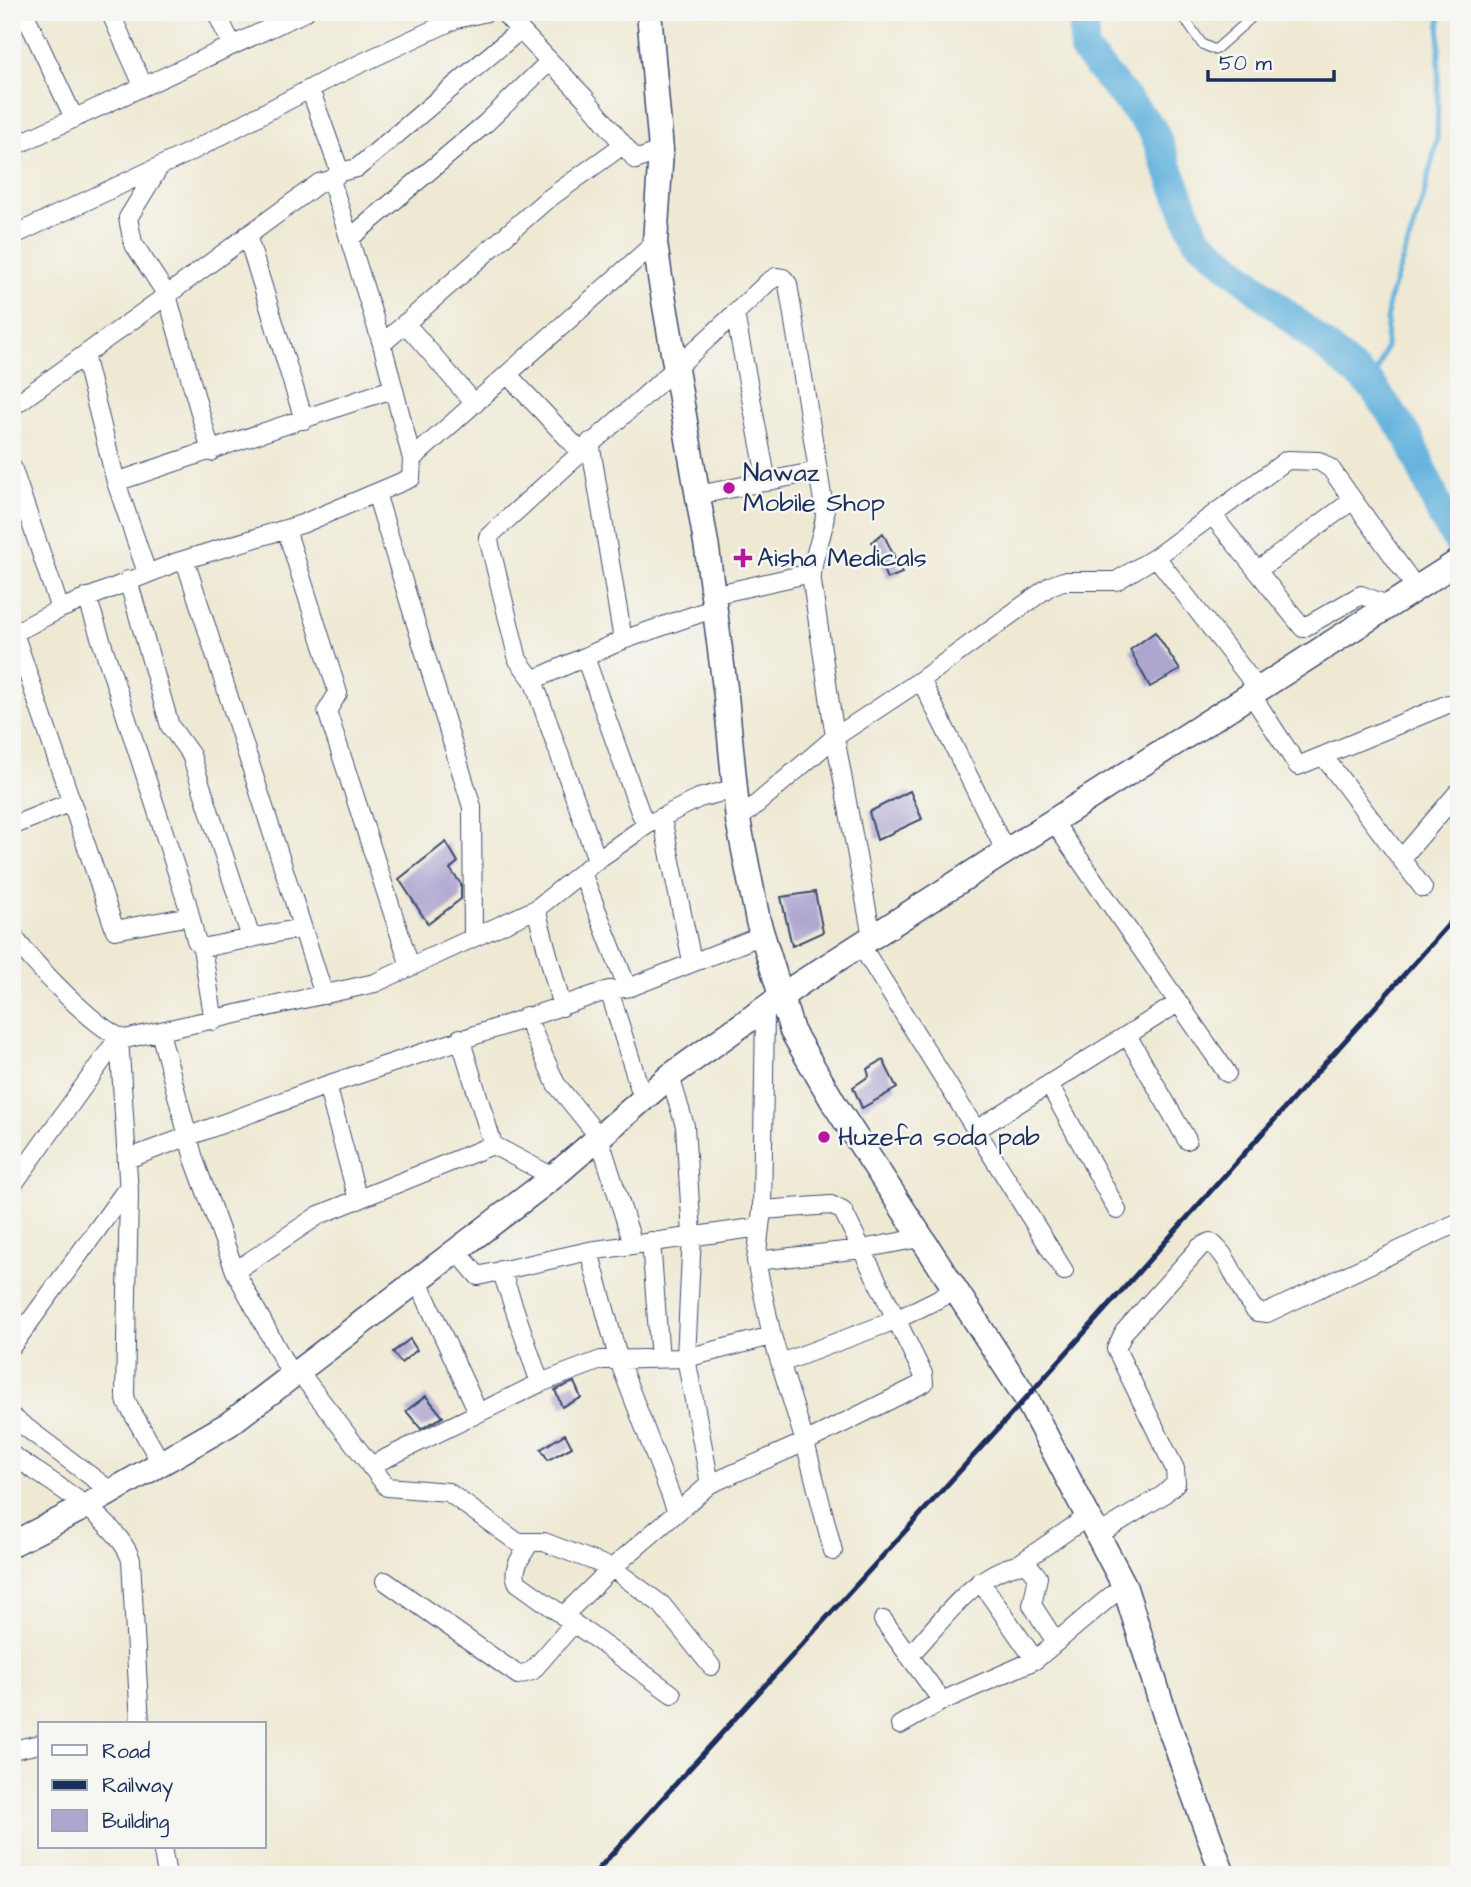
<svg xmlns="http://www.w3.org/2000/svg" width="1471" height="1887" viewBox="0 0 1471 1887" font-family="'Architects Daughter',sans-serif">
	<rect width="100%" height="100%" fill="#f6f6f2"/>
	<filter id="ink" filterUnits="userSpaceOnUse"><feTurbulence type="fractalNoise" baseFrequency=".0143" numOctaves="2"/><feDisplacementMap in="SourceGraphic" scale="14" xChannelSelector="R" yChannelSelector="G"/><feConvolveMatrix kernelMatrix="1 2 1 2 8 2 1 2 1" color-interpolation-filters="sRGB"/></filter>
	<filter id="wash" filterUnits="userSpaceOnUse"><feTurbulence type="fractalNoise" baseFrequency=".00686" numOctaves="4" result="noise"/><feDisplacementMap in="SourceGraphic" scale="28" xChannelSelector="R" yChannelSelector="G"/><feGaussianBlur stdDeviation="1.57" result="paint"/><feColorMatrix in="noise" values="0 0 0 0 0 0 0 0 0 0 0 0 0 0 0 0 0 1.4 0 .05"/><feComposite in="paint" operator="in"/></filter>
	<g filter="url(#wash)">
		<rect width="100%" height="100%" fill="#efe9d4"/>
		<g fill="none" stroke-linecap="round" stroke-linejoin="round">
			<path stroke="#65b3de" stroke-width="5" d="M1372,386l14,-39 2,-44 35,-104 14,-59 3,-128"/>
			<path stroke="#65b3de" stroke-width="30" d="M1084,12v38l69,80 43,108 176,148 37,52 33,78 17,27"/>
		</g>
		<g id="blocks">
			<path fill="#afa6d0" d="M883,533l19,40 -15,6 -15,-37z
				M1155,632l25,38 -30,17 -20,-37z
				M910,791l12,28 -45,21 -8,-28z
				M446,842l12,20 -8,7 11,15v15l-33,25 -29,-45z
				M815,892l8,40 -31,14 -11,-49z
				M883,1060l14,28 -35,20 -9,-21 16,-11 -2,-7z
				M410,1339l7,11 -16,13 -8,-11z
				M574,1382l7,16 -19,9 -7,-17z
				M426,1396l17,21 -22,12 -15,-18z
				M565,1434l7,13 -24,13 -7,-11z"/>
		</g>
	</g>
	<g filter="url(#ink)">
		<use href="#blocks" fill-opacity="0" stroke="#3b4b70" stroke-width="2"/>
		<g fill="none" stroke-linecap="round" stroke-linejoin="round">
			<defs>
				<path id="lane" d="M1180,12l22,32 13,6 43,-38"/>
				<path id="street" d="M24,12l50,106
					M110,12l33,73
					M216,12l16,33
					M503,12l82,86 51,62 25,-10
					M310,89l30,83 -9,8 51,164 162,-142 79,-57
					M12,147l293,-135
					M160,166l-32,52 5,25 34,52 152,-112 12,-3
					M340,172l17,-4 163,-138
					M247,235l57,185
					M12,236l182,-86 142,-75 120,-56 31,-7
					M349,239l137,-116 64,-62
					M735,314l32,168
					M405,323l70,81
					M382,344l30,115 243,-216
					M84,355l32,127 276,-93
					M508,375l72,76
					M12,407l155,-112 44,157
					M590,442l33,198
					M12,467l48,142 117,-47 125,-38 109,-46 1,-19
					M116,482l31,91
					M376,493l96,314 1,129
					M698,495l120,-24
					M1213,516l90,112 58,-33 29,11
					M286,529l52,164 -11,18 83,255
					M1156,557l103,133
					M185,560l139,435
					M1258,570l95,-70
					M128,580l42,146 21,29 60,183
					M713,595l98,-22
					M87,597l100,306 9,37 6,8 99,-20
					M715,608l-92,32 -90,40 -15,-20 -30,-123c93,-86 189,-167 280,-255l8,-5 7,1 5,6 37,230c-1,24 -15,44 -13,68l23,155 37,200
					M60,609l-46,24 101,297 75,-14
					M585,657l55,155 7,13 52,-27 38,-10
					M533,680l64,180 50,-35
					M921,680l85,172
					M1251,694l47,72 150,-62h11
					M1324,757l99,131
					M662,818l30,143
					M738,820l97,-83 86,-57 129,-94 13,-5h53l40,-24 131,-97 32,1 12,8 85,119
					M1053,821l174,252
					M12,826l59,-24
					M1401,859l58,-68
					M582,873l45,114
					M536,909l26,98
					M12,934c16,25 86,98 113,105l250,-56 161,-74 61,-49
					M860,944l204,327
					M202,948l12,73
					M609,990l34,109
					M526,1016l30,68 43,53 34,107
					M160,1032l34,127 41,112 58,107
					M1127,1035l60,105
					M119,1037l10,156 -4,202 2,8 34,60
					M460,1038l33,107 60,32
					M670,1076l15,50 7,109 -6,123 24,126
					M1049,1084l68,126
					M327,1085l31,115
					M976,1130l202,-127
					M127,1159l200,-74 282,-95 22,-3 132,-52
					M12,1186l107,-149
					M762,1210l69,-5 12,6 80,163 1,9 -6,3 -113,56 28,109
					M651,1241l9,118
					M456,1250l22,26 111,-25 171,-24
					M589,1251l30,110 58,151
					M756,1261l106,-12 58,-11
					M501,1270l39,113
					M235,1271l84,-56 174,-70
					M417,1279l61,133
					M12,1346l117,-160
					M781,1363l115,-43 58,-29
					M300,1373l87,114 61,5 69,50h27l68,26 50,37 49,61
					M12,1417l100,75
					M12,1455c35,25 106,64 119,105l9,164
					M370,1466l170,-83 61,-23 85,-2 86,-22
					M1096,1536l67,-41 13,-12 -1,-14 -59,-120 8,-17 76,-85 10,-5c23,16 27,50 47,70l10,1 192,-91
					M530,1542c-7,13 -20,27 -12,41l154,111
					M1019,1564l68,-47
					M385,1581l133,94 14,-4 42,-48
					M980,1581l55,79
					M563,1616l49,-48 98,-84 95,-42 -33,-106 -16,-75 6,-51 3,-199
					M883,1620l59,81
					M909,1656c33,-34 69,-91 119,-92l10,13 -6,28 24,37
					M900,1725l42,-24 93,-41 89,-75
					M12,1750l28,-6
					M162,1847l5,28"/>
				<path id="secondary" d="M649,12l12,138 -6,93 5,34 47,272 19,147 12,124 20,101 34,110 43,74 191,293 98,187 42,133 57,157
					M12,1544l73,-37 144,-83 324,-247 117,-101 129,-92 660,-423"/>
			</defs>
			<use href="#lane" stroke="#3b4b70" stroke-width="11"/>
			<use href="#street" stroke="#3b4b70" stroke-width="20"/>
			<use href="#secondary" stroke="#3b4b70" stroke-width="27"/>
			<use href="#lane" stroke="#fff" stroke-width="9"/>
			<use href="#street" stroke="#fff" stroke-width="18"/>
			<use href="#secondary" stroke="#fff" stroke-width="24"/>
			<path stroke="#1b2f5e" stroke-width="5" d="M593,1875l433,-477 433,-485"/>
		</g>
	</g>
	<g fill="#b5179e" stroke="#f6f6f2" stroke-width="2.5">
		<circle cx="729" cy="488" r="7"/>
		<path d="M739.5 547.5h7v7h7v7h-7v7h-7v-7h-7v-7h7z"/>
		<circle cx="824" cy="1137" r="7"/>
	</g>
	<g text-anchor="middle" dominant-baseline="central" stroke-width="5" stroke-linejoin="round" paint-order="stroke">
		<g font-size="26" fill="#1b2f5e" stroke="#f6f6f2" text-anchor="start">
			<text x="743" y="473">Nawaz<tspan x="743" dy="30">Mobile Shop</tspan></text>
			<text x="757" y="558">Aisha Medicals</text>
			<text x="838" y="1137">Huzefa soda pab</text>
		</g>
	</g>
	<rect width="1471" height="1887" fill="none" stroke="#f6f6f2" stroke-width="42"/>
	<rect x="38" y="1722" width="228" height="126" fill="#f6f6f2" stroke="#9ea6b7" stroke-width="2"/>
	<rect x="52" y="1745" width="35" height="10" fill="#ffffff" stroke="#9ea6b7" stroke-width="2"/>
	<text x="102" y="1758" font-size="21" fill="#1b2f5e">Road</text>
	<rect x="52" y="1780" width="35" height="10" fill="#1b2f5e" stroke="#9ea6b7" stroke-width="2"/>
	<text x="102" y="1792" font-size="21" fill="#1b2f5e">Railway</text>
	<rect x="52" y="1810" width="35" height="21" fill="#afa6d0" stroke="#9ea6b7" stroke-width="2"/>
	<text x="102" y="1828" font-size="21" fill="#1b2f5e">Building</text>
	<path d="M1208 70v10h126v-10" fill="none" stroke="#1b2f5e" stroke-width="3.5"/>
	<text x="1219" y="70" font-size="21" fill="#1b2f5e" stroke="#f6f6f2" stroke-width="5" paint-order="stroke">50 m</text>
</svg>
